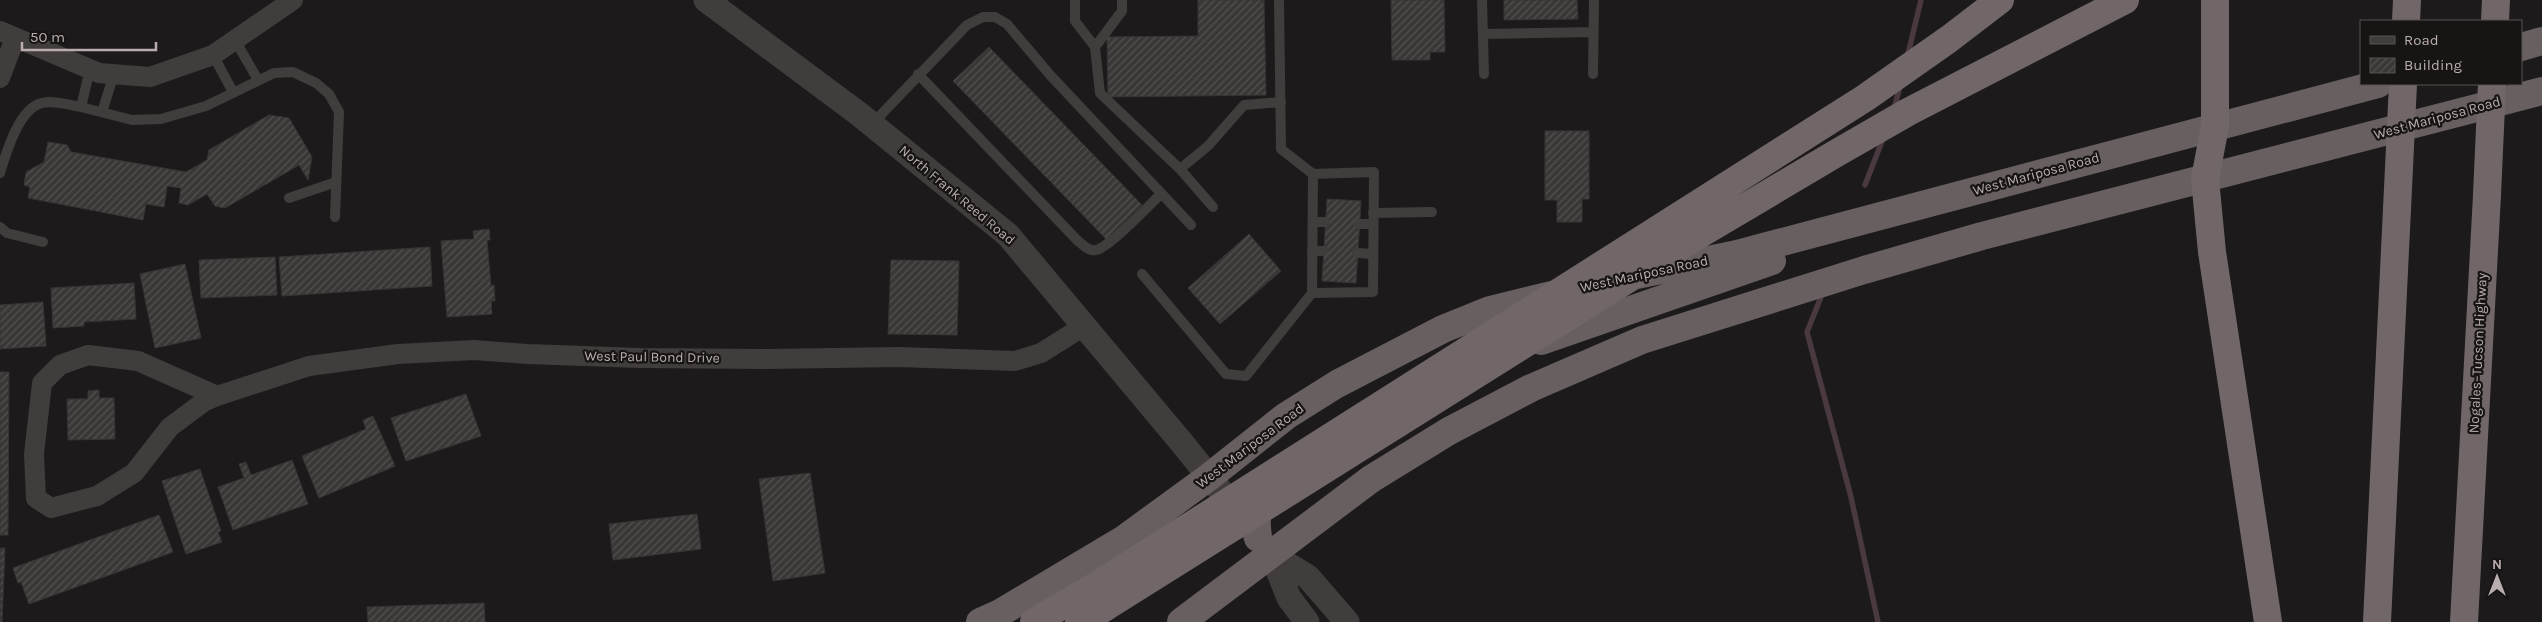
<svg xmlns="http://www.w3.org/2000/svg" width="2542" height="622" viewBox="0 0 2542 622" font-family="Karla,sans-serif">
	<defs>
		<pattern id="building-hatch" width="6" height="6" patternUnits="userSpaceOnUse" patternTransform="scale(1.25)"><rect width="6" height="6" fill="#3a3737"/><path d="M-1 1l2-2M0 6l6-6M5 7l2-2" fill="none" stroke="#545151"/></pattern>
	</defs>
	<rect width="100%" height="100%" fill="#1c1a1a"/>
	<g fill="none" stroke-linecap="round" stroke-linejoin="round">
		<path stroke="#4b3941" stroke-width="5.5" d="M1907,58l14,-58
			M1894,109l6,-23
			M1865,185l19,-49
			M1821,297l-14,35 44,165 27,125"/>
	</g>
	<path fill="url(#building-hatch)" stroke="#373434" d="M1198,0h66l2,95 -158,2 -1,-60 91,-1z
		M1391,0h53l1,52h-15v8h-38z
		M1504,0h73l1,19 -74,1z
		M989,47l153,158 -36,34 -153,-158z
		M269,115l20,3 23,39 -4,23 -9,-15 -74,43 -10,-2 -8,-12 -19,11 -9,-2 2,-15 -14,-2 -3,21 -18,-3 -3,16 -115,-22 2,-11 -6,-2 2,-13 18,-10 4,-20 19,3 4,7 115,20 21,-12 2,-10z
		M1545,131h44v68h-7v23h-25v-22h-12z
		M1327,199l34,2 -5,82 -34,-2z
		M489,229l1,11h-3l4,46 3,-1 1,16h-4l1,13 -45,3 -6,-76 33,-2 -1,-8z
		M1249,234l32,37 -61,53 -32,-36z
		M430,247l2,39 -150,10 -3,-39z
		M275,257l2,38 -76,3 -2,-38z
		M891,260l68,1 -2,74 -69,-1z
		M185,264l16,74 -46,10 -15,-74z
		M134,283l2,36 -52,3v4l-31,2 -2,-40z
		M43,302l3,44 -46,3v-44z
		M0,372h9l-1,163h-8z
		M99,390v8h15l1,41 -47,1 -1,-41h21v-8z
		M466,394l15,42 -75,25 -15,-43z
		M373,416l22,50 -76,32 -17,-42 64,-27 -3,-9z
		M292,460l16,44 -75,26 -15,-43 26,-9 -5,-14 7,-2 5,13z
		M200,469l21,62 -3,1 4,10 -36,12 -24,-73z
		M810,473l15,100 -52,8 -14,-102z
		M697,514l4,35 -88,11 -4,-36z
		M159,515l14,37 -144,52 -8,-22 -3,1 -5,-15z
		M0,548h5l-3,74h-2z
		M484,603l1,19h-117l-1,-15z"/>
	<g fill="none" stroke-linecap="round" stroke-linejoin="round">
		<path stroke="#423d3d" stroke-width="10" d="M1075,0v21l20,26 5,46 80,76 33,38
			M1279,0l2,149 32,25
			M1482,0l2,74
			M1483,34l110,-2
			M235,40l23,40
			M1095,47l27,-36v-11
			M213,55l20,37
			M918,74l159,166c5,4 12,12 19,10 15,-4 52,-44 65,-56
			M1593,74l1,-74
			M81,107l51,13 29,-1 45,-13 68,-33 19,-1 23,11 13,11 10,18 -4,105
			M102,112l12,-38
			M872,124l95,-99 16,-8h12l12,7 44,52 140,149
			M1180,169l28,-23 36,-41 37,-3
			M0,173c6,-20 19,-65 42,-70 12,-3 27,2 39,4l9,-38
			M289,198l47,-16
			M1373,213l59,-1
			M1313,222h12
			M1359,224h14
			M0,227l7,6 36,9
			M1312,251h12
			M1357,253l16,1
			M1142,274l84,100 20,2 66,-83 61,-1 1,-120 -61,2 -1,119"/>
		<path stroke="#423d3d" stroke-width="20" d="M0,31l99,42 51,4 63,-22 80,-55
			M0,78l15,-40
			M217,396l-79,-35 -50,-6 -28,10 -18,18 -8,71 2,44 15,10 46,-12 37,-23 36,-46 35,-26 12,-5 92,-30 89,-12 76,-4 53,4 113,4 126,1 133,-2 116,4 26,-8 43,-27"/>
		<path stroke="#423d3d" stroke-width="25" d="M706,0l153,114 149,121 174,208 90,112 36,22 39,45
			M1272,555l17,43 18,24"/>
		<path stroke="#685f60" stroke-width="28" d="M2521,47l21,-6
			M1632,276l105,-22 641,-170
			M1541,341l231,-80
			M1258,538c-2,-16 -3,-31 9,-43
			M980,622l20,-9 124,-74 85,-62 77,-61 51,-32 106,-55 47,-19 61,-15
			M1181,622l190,-143 78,-48 82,-43 111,-48 222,-70 118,-34 560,-145"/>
		<path stroke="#716769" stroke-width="28" d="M2215,0v126l-10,53 7,73 56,370
			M2406,21l1,-21
			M2495,21l1,-21
			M1034,622l60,-35
			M1079,622l25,-14
			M2377,622l20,-413
			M2464,622l23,-427"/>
		<path stroke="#716769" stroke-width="28" d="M2487,195l5,-111
			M2397,209l6,-125
			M1094,587l771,-489 84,-59 51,-39
			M1104,608l586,-368 145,-86 73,-42 217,-112"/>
	</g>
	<g text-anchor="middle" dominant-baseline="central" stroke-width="4.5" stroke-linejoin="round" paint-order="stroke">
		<g font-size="14" fill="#baadb0" stroke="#171514">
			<text transform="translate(2437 118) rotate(-15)">West Mariposa Road</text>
			<text transform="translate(2036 174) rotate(-15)">West Mariposa Road</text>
			<text transform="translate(957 195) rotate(40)">North Frank Reed Road</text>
			<text transform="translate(1644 274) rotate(-12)">West Mariposa Road</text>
			<text transform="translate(2478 353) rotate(-87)">Nogales–Tucson Highway</text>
			<text transform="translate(652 357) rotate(1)">West Paul Bond Drive</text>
			<text transform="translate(1250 446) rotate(-37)">West Mariposa Road</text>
		</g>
	</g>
	<rect x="2360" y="20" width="162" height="65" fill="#171514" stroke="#585252"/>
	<rect x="2370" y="36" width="25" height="8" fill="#423d3d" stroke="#585252"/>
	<text x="2404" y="45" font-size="15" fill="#baadb0">Road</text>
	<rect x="2370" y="58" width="25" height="15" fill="url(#building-hatch)" stroke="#585252"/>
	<text x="2404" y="70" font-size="15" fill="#baadb0">Building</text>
	<g transform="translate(2497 577)" stroke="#171514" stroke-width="4" paint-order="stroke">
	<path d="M0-4L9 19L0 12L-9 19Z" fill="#baadb0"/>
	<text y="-8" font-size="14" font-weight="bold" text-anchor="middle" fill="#baadb0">N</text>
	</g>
	<path d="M22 42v8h134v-8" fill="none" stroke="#baadb0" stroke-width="2.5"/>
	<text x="30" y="42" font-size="15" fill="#baadb0" stroke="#171514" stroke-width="4" paint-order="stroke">50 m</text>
</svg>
